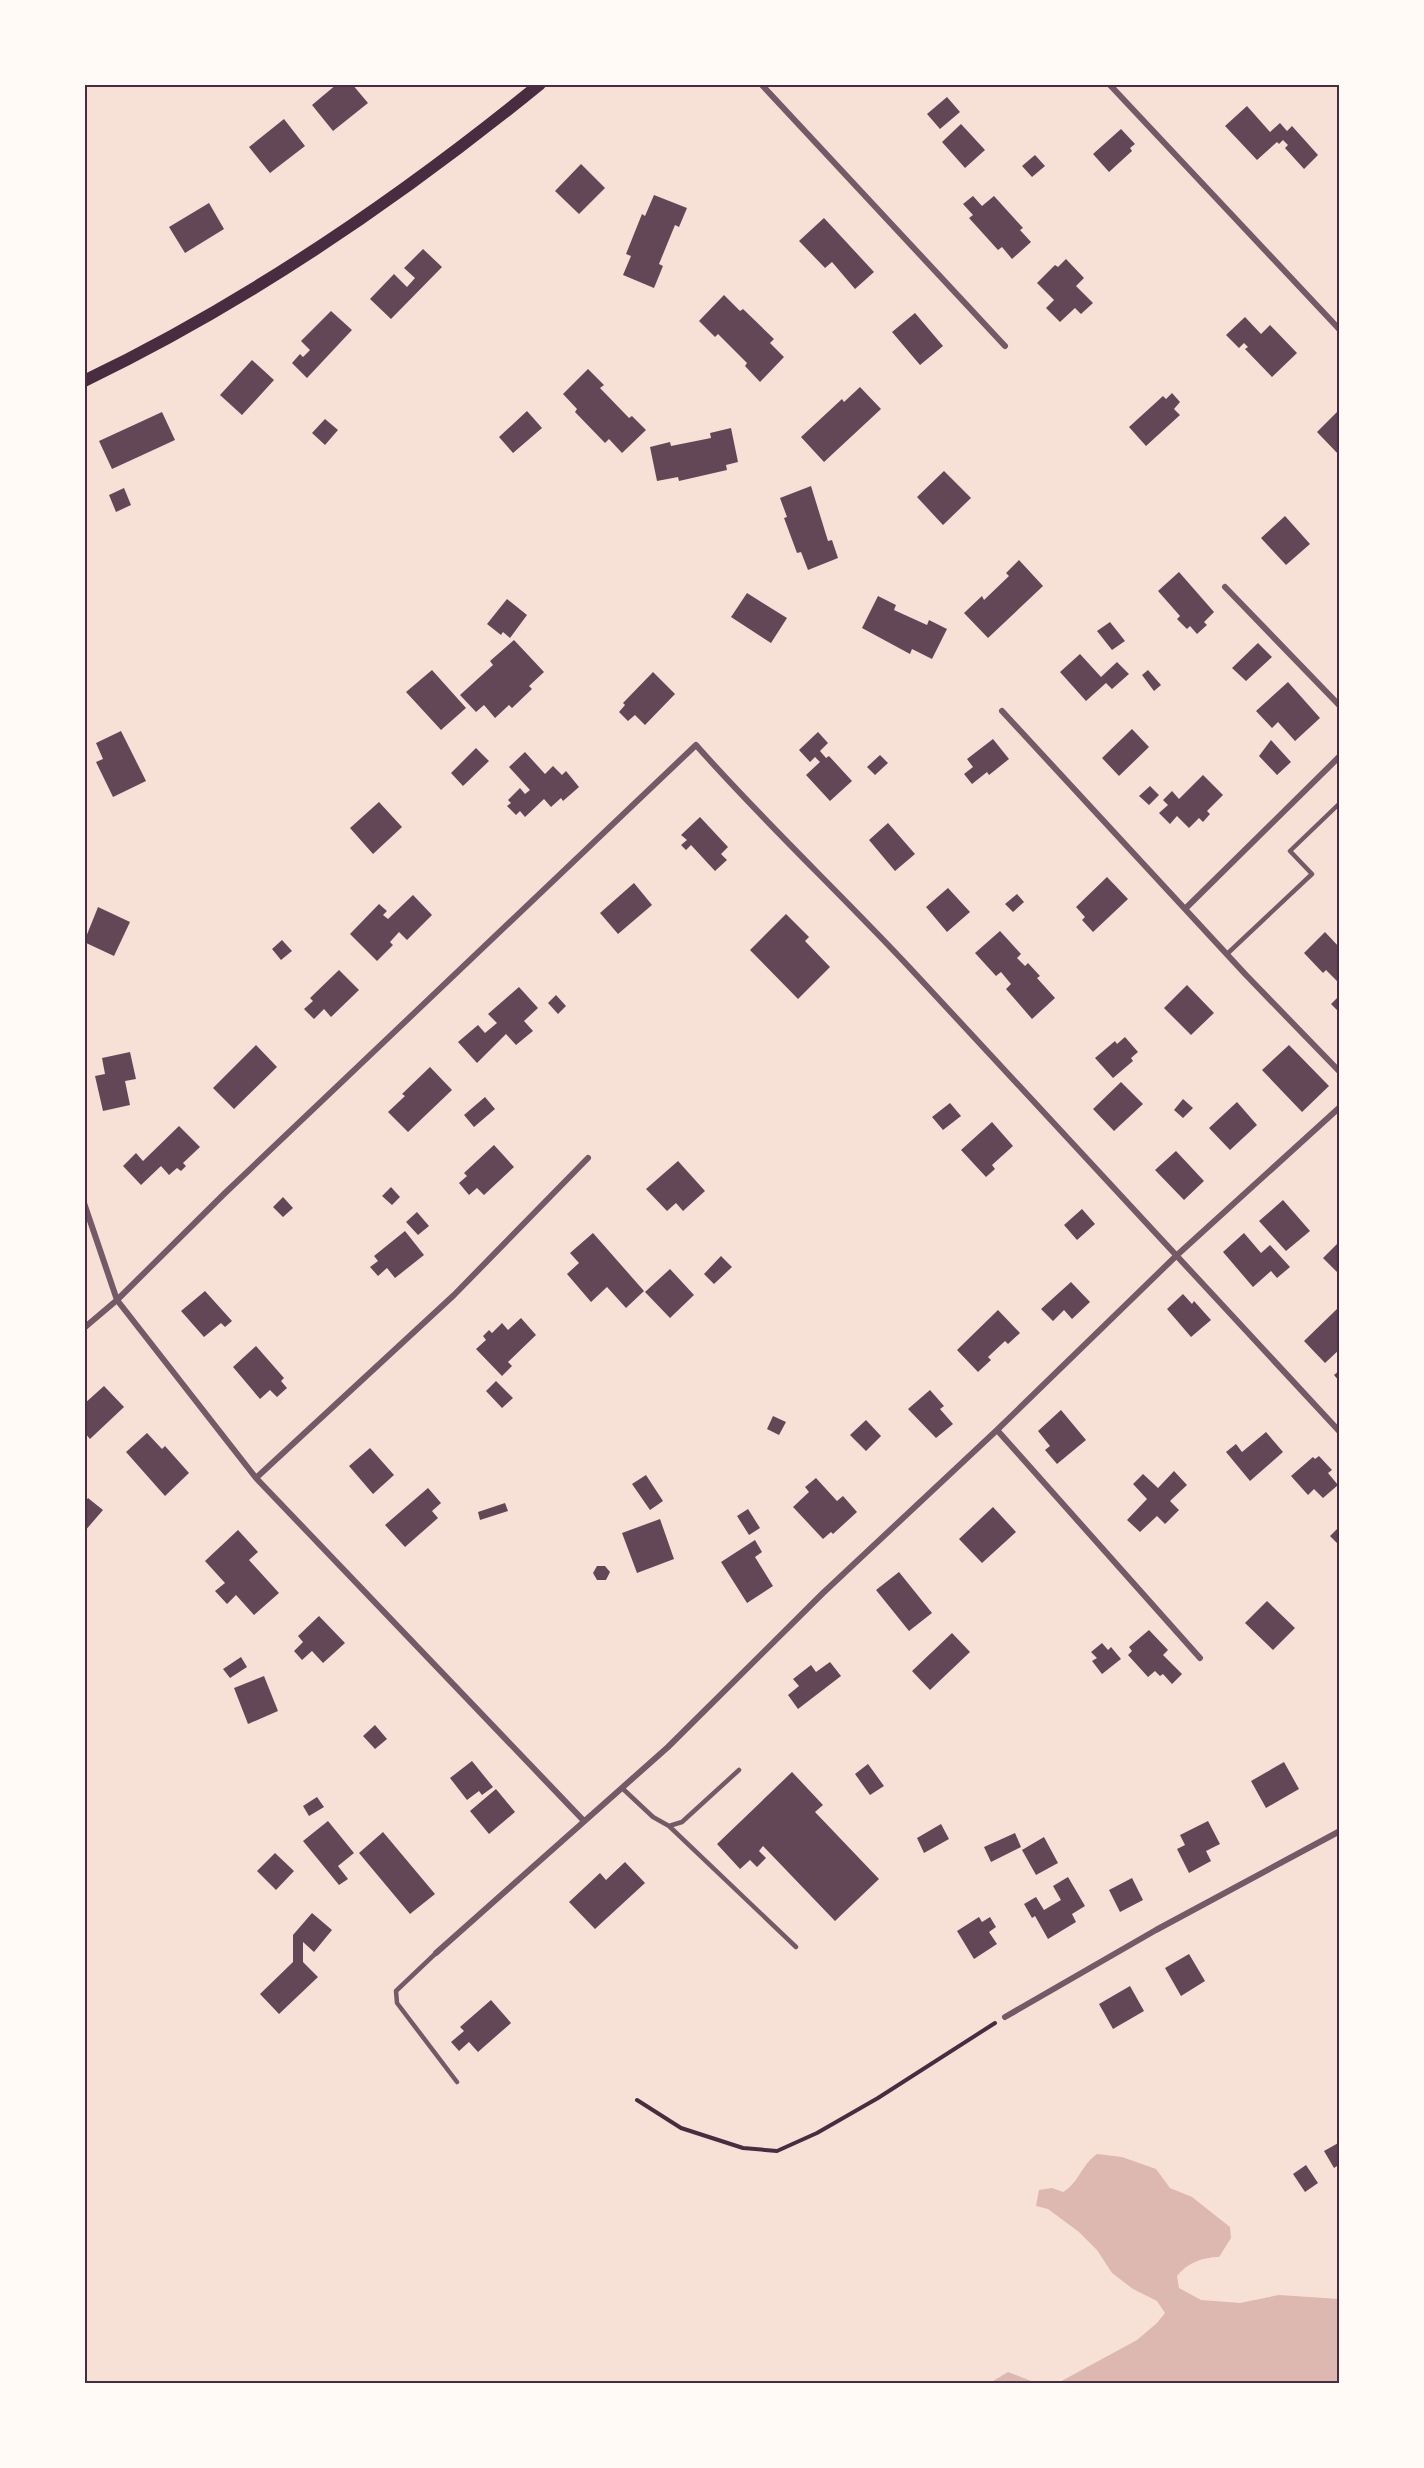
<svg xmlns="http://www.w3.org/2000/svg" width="1424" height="2468" viewBox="0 0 1424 2468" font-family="'PT Serif',serif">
	<rect width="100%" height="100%" fill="#f7e1d7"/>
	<path fill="#dcb8b0" d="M1097,2154l25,3 34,12 14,19 22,9 38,30 1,11 -12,19c-16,0 -32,6 -42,19l2,12 22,12 39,3 39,-8 61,4v85h-284l81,-44 20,-17 8,-10 -8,-12 -24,-12 -21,-16 -15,-23 -18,-18 -31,-23 -12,-3 3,-16 13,-2 11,4c16,-9 18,-27 34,-38z
		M1008,2372l31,12h-51z"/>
	<path fill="#644757" d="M337,84h15l16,19 -35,28 -21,-26z
		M947,97l13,15 -20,17 -13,-15z
		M1247,106l23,26 10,-9 7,8 5,-5 26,29 -14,14 -19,-21 3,-3 -5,-5 -4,4 -2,-2 -20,18 -32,-34z
		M284,119l21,27 -35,27 -21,-26z
		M961,124l24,26 -20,18 -23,-26z
		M1121,129l14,15 -5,4 2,3 -23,21 -16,-18z
		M1035,155l10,11 -13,11 -10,-11z
		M581,164l24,24 -26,26 -24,-23z
		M654,195l33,13 -8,19 -4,-2 -16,39 4,2 -9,22 -31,-13 8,-19 -5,-2 16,-40 3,2z
		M973,196l9,10 12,-10 29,32 -3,2 11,12 -19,17 -10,-12 -4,3 -29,-32 4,-3 -10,-11z
		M209,203l15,26 -39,24 -16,-26z
		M824,218l50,54 -19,17 -23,-27 -7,6 -26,-27z
		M423,249l19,18 -51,52 -21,-20 24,-25 13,13 8,-9 -11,-10z
		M1066,259l18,19 -8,8 17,17 -12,11 -6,-6 -15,14 -14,-14 8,-8 -17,-17 18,-18 3,2z
		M724,295l16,16 3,-2 31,30 -4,4 14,14 -24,25 -15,-16 2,-3 -29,-29 -3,3 -16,-16z
		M331,311l21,19 -45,48 -15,-15 8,-9 3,3 7,-7 -9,-9z
		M915,313l28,33 -23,19 -28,-33z
		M1245,317l16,17 9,-9 27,28 -25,24 -27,-28 3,-2 -4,-4 -5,5 -13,-13z
		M252,360l22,20 -32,35 -22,-20z
		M588,369l16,16 -4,3 29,30 3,-2 14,14 -24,23 -13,-14 -4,4 -30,-31 2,-3 -14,-15z
		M860,387l21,22 -57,53 -23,-25 41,-38 2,3z
		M1172,393l8,9 -6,7 6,6 -34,31 -17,-19 34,-31 3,3z
		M527,411l15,17 -29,25 -14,-16z
		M162,412l13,28 -63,29 -13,-28z
		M1337,412l3,3v41l-23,-24z
		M325,419l13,11 -13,15 -13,-12z
		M731,428l7,34 -12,3 1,5 -48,11 -1,-4 -21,4 -7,-34 20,-5 1,4 40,-8 -1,-5z
		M944,471l27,27 -28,27 -26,-28z
		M811,486l17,55 4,-1 6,18 -30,12 -7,-18 -4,1 -13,-35 3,-1 -7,-19z
		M124,488l7,17 -15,7 -7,-17z
		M1285,516l25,28 -24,21 -25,-27z
		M1019,560l24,26 -55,52 -24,-25 18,-17 2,4 25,-24 -3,-3z
		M1179,572l35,40 -10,10 3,3 -10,9 -7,-8 -3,3 -10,-10 3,-3 -22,-25z
		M747,593l40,25 -16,25 -40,-26z
		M878,596l18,9 -2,5 33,15 2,-5 18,9 -15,30 -20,-10 -2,5 -48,-26z
		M507,599l20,16 -17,23 -7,-6 -2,3 -14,-11z
		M1110,622l15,19 -13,9 -15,-19z
		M514,640l30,32 -15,14 3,3 -20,19 -3,-3 -14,13 -11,-13 -8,7 -16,-17 33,-30 -3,-4z
		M1258,643l14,14 -26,24 -14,-13z
		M1080,654l21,23 16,-15 12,12 -17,15 -6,-6 -20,18 -26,-29z
		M432,670l34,38 -25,22 -35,-38z
		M1148,670l13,15 -7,6 -12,-16z
		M653,672l22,22 -30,31 -10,-10 -7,6 -9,-9 6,-7 -2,-2z
		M1288,682l32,36 -25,23 -17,-19 -6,6 -16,-17z
		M1132,729l17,18 -30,29 -17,-18z
		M121,731l25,50 -33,16 -17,-35 7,-3 -7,-16z
		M818,732l10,11 -8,8 6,7 3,-2 23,25 -22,20 -24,-26 14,-13 -5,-5 -5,5 -11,-12z
		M993,739l16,20 -20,16 -2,-3 -15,12 -8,-10 9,-7 -6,-8z
		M1271,740l20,22 -14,13 -18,-19z
		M476,748l13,13 -26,25 -12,-13z
		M525,752l20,22 8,-8 9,9 4,-4 13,16 -16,14 -2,-3 -10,9 -7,-8 -19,18 -5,-6 -4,4 -9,-9 4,-3 -3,-3 12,-12 5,6 5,-4 -21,-23z
		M880,755l8,8 -13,12 -8,-8z
		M1203,775l20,20 -16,16 3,3 -7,8 -4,-4 -10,10 -12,-12 -7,8 -11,-11 9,-8 -5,-5 9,-9 7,8z
		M1150,786l9,9 -10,10 -10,-9z
		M379,802l23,25 -29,27 -23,-26z
		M700,817l28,30 -7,7 6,6 -12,11 -24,-26 -5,5 -5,-5 6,-5 -6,-5z
		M888,823l27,31 -20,17 -26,-31z
		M1107,877l21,22 -35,33 -11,-12 3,-3 -9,-10z
		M634,883l18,22 -34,29 -18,-21z
		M948,888l22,24 -23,20 -21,-25z
		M1017,894l7,8 -11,10 -8,-8z
		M413,895l19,20 -25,25 -8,-8 -9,10 3,3 -16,16 -27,-27 29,-30 8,7 -4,4 5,4z
		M98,907l32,15 -16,34 -30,-14z
		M786,914l23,23 -4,4 25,26 -32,32 -48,-49z
		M1000,931l21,23 -4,4 8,8 3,-3 12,13 -3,2 18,20 -23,21 -26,-30 5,-5 -10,-12 -5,4 -21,-23z
		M1325,932l15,16v36l-14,-14 -3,3 -19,-20z
		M282,940l10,11 -11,9 -9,-11z
		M339,970l20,20 -28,27 -7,-8 -10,10 -10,-10 9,-8 -3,-3z
		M1187,985l27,28 -23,22 -27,-27z
		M519,987l19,21 -14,13 9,10 -17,14 -10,-11 -29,29 -19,-21 20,-17 7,8 12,-10 -9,-9z
		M556,995l10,11 -8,8 -10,-11z
		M1340,995v18l-9,-9z
		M1125,1037l13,15 -7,6 2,3 -20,17 -18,-20 20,-17 2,3z
		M256,1045l21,22 -43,42 -21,-21z
		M1289,1045l40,41 -27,26 -40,-42z
		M130,1052l6,27 -11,2 5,24 -27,6 -8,-35 10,-2 -3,-16z
		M430,1067l22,23 -44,42 -20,-20 17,-16 -3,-2z
		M1121,1082l22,22 -29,27 -21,-22z
		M485,1097l10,12 -21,18 -10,-12z
		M1183,1099l10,9 -10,10 -9,-8z
		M1237,1102l20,23 -27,25 -21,-22z
		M950,1103l11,13 -18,14 -11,-13z
		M992,1122l21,24 -21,19 3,4 -9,8 -25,-27z
		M179,1126l21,21 -17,16 3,3 -5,5 -4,-3 -8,7 -8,-9 -20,19 -18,-19 13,-13 7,8z
		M494,1145l20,22 -30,28 -7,-7 -8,7 -10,-12 8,-7 -3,-3z
		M1176,1151l28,30 -20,19 -29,-30z
		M678,1161l27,30 -22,20 -7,-8 -9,8 -21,-22z
		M391,1187l9,10 -8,8 -10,-9z
		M283,1197l10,11 -10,9 -10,-10z
		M1283,1200l27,31 -24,20 -27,-30z
		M1082,1209l13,15 -18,16 -13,-15z
		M417,1212l12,14 -11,9 -12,-13z
		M405,1231l19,24 -29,23 -8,-10 -9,8 -8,-9 8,-6 -4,-5z
		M593,1233l51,58 -18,17 -19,-21 -16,15 -24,-28 12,-11 -9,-10z
		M1244,1233l17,20 9,-8 20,22 -13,11 -6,-7 -18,16 -30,-35z
		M1337,1244l3,3 -1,27 -16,-16z
		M721,1256l11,11 -18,17 -10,-10z
		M670,1269l24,26 -24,23 -25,-26z
		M1071,1282l19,20 -18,17 -8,-9 -11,11 -12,-12z
		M205,1291l27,30 -7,6 -4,-4 -17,14 -23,-26z
		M1183,1294l9,10 2,-3 17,19 -20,17 -24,-28z
		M1338,1308l2,41 -15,14 -21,-22z
		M998,1310l22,23 -12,11 -3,-3 -17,16 3,3 -13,12 -21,-22z
		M521,1318l15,17 -28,27 4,4 -10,10 -26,-27 10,-9 -3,-4 6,-6 3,3 10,-10 6,7z
		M256,1346l28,32 -3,3 6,7 -10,9 -7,-7 -10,9 -27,-32z
		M1340,1370v12l-6,-7z
		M496,1381l17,17 -11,10 -16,-17z
		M104,1386l20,21 -34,32 -6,-7v-28z
		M930,1390l14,16 -4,3 13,15 -17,14 -28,-29z
		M1061,1410l25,30 -29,24 -12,-14 5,-4 -12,-15z
		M773,1416l13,6 -7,13 -12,-6z
		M866,1420l15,16 -15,15 -16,-16z
		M1266,1432l17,20 -33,29 -24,-29 10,-8 6,8z
		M147,1433l15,16 3,-3 24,27 -24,23 -39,-44z
		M370,1448l24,27 -21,19 -24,-28z
		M1319,1456l13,14 -4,3 10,12 -15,13 -9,-9 -6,6 -17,-19 22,-19 2,2z
		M1174,1471l13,14 -17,16 9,9 -14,14 -8,-8 -17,16 -13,-12 20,-21 -14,-15 10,-10 15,14z
		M646,1475l17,26 -13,9 -18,-26z
		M816,1478l21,23 6,-5 14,16 -24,22 -2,-2 -8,7 -30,-32 16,-15 -4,-5z
		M428,1488l13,15 -9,8 6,7 -33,29 -20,-22z
		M88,1498l15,12 -19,22v-29z
		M505,1503l3,8 -28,9 -2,-8z
		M993,1507l23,25 -34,31 -23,-24z
		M748,1509l12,19 -11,7 -12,-19z
		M660,1519l14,40 -37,14 -15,-40z
		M1340,1526v20l-10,-10z
		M238,1530l20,22 -9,8 30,33 -25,22 -18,-20 -9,9 -12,-13 10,-8 -20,-22z
		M755,1540l7,12 -7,5 18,29 -26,17 -26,-41z
		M597,1566h8l5,6 -4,8h-9l-4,-7z
		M899,1572l33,41 -23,18 -33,-41z
		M1267,1601l28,27 -22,22 -28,-27z
		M319,1616l26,27 -22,20 -11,-12 -10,9 -8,-9 9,-9 -5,-6z
		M1149,1630l19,20 -5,5 19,19 -10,10 -9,-10 -3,2 -5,-5 -7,6 -20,-22 4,-4 -3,-4z
		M952,1633l18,19 -40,38 -18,-19z
		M1102,1643l6,7 3,-3 10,12 -19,15 -10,-13 5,-3 -6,-6z
		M241,1657l6,10 -17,11 -7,-9z
		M830,1662l11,14 -43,33 -10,-14 11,-9 -6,-7 18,-14 5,7z
		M264,1676l14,35 -30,13 -14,-36z
		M375,1725l12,14 -12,10 -12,-13z
		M472,1761l21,26 -11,8 -3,-4 -12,9 -17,-22z
		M1284,1762l15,27 -33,19 -15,-27z
		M868,1764l16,22 -14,9 -15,-21z
		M792,1772l31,33 -8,7 64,67 -44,42 -72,-75 -4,5 7,7 -9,9 -7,-7 -10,9 -23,-25z
		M496,1789l19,23 -26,22 -19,-23z
		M317,1797l7,10 -15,9 -6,-10z
		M328,1821l26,32 -16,13 10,13 -9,6 -36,-44z
		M1208,1821l12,23 -14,7 5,10 -22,12 -12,-24 8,-4 -5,-10z
		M941,1824l8,15 -25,14 -7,-15z
		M383,1832l52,62 -25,20 -51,-61z
		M1015,1833l6,14 -30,15 -7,-15z
		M1044,1837l14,26 -22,12 -14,-25z
		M275,1853l19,18 -18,19 -19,-19z
		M625,1862l20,21 -50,46 -26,-27 31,-29 6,7z
		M1068,1877l17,29 -13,8 4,8 -28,17 -13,-23 -3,2 -8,-14 12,-7 8,13 17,-10 -8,-14z
		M1132,1878l11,22 -23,12 -11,-22z
		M312,1913l20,17 -18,22 -11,-10v20l15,15 -39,37 -19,-20 33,-32v-27z
		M979,1917l3,5 8,-5 6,10 -7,5 8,12 -23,15 -17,-28z
		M1189,1954l16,27 -24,15 -16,-28z
		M1130,1986l14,25 -31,18 -14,-25z
		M491,2000l20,23 -33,29 -9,-10 -10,9 -8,-9 13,-11 -4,-4z
		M1340,2142v22l-6,4 -10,-17z
		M1306,2165l12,18 -13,9 -12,-18z"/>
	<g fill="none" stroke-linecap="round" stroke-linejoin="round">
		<path stroke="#4a2c40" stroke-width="4" d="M637,2100l44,28 62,20 34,3 40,-18 61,-35 117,-75"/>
		<path stroke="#755966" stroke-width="4.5" d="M1227,954l85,-80 -22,-23 50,-48
			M622,1788l31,29 16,9 13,-4 57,-52
			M669,1826l127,121
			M436,1953l-40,38 1,12 60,79"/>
		<path stroke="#755966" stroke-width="6" d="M761,84l244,262
			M1109,84l231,246
			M1225,587l115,119
			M1002,711l244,264 94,97
			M1185,909l155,-153
			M84,1203l33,97 139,178 328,343
			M84,1328l33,-28 107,-106 472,-449c68,77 143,147 213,222l431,465
			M997,1430l203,228
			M256,1478l198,-183 134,-137
			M436,1953l232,-206 155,-154 174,-163 179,-174 164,-149
			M1005,2017l151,-87 184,-99"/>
		<path stroke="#4a2c40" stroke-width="12" d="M84,381c164,-79 315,-182 456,-297"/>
	</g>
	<rect width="1424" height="2468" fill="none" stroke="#fffaf5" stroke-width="171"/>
	<rect x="86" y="86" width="1252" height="2296" fill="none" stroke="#4a2c40" stroke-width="2"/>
</svg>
